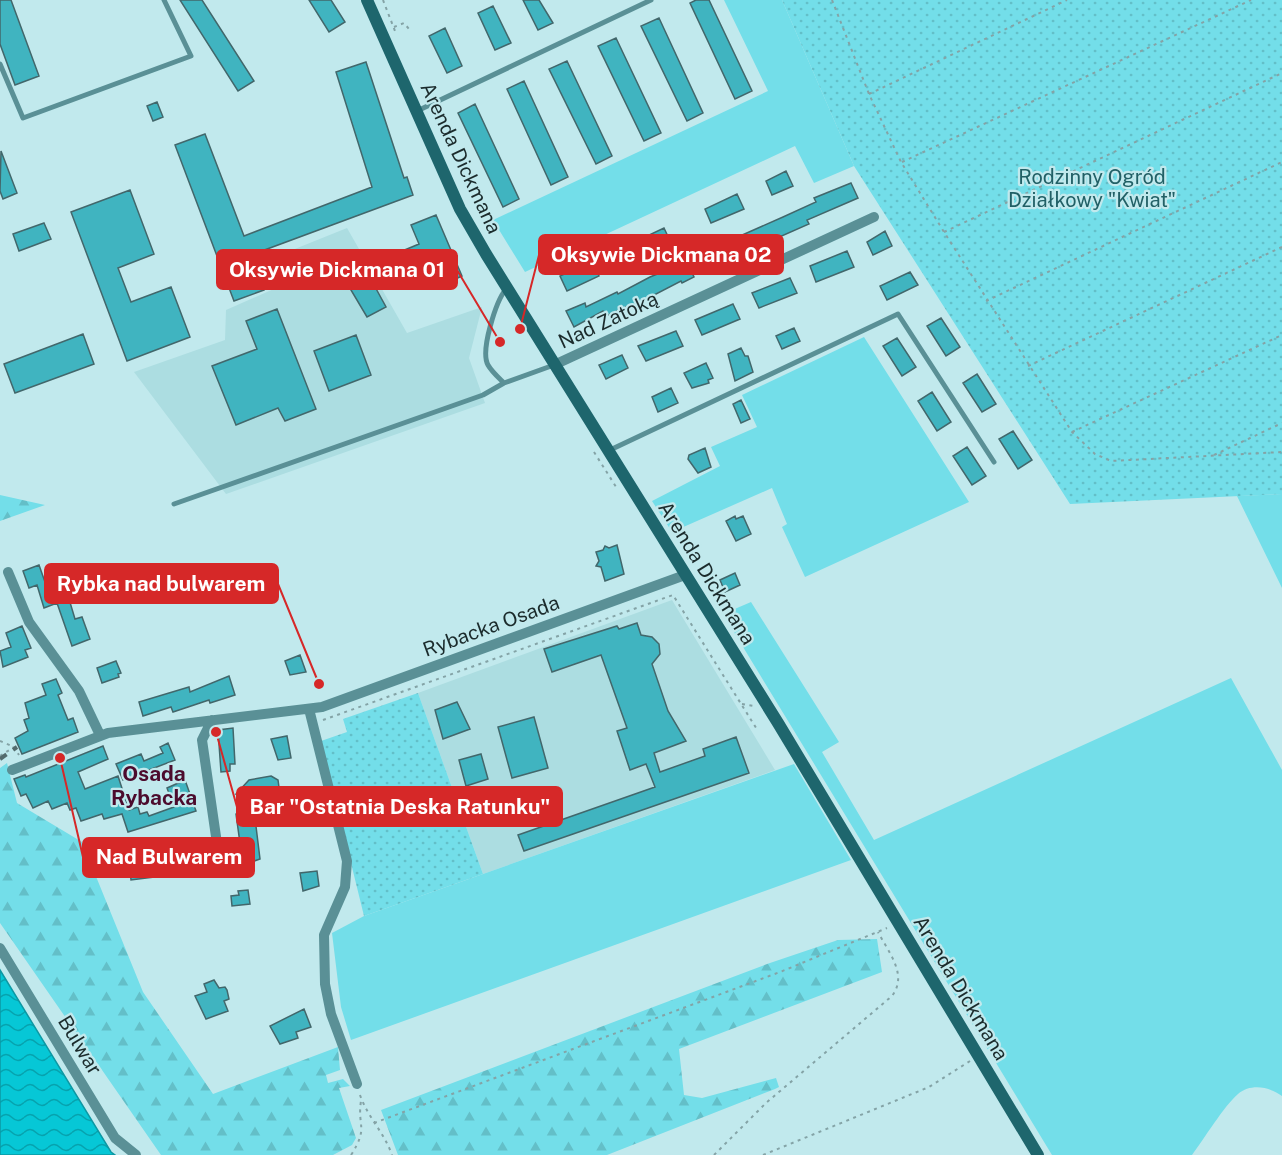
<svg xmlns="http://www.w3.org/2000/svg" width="1282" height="1155" viewBox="0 0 1282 1155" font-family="'Public Sans',sans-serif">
	<defs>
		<pattern id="forest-firs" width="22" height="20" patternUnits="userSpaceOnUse" patternTransform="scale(1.5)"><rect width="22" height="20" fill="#73dee9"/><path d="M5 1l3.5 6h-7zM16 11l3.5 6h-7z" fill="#63bfc8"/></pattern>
		<pattern id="garden-dots" width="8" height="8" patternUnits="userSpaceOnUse" patternTransform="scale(1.5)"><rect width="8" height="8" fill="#73dee9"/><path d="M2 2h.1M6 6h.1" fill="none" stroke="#63bfc8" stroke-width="1.8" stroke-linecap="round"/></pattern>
		<pattern id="water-waves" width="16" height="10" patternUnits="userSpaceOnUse" patternTransform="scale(1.5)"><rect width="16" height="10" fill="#06c7d6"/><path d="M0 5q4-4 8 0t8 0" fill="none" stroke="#06a2ae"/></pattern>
	</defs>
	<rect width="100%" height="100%" fill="#c1e9ed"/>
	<path fill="#acdde1" d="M347,228l60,105 75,-26 -13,51 16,45 -259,91 -92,-122 91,-32 1,-30 50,-22 -11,-27z
		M672,600l103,170 -292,104 -65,-181z"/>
	<path fill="#73dee9" d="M724,0h58l72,166 -40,17 -19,-37 -270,126 -32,-52 275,-129z
		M864,337l105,165 -164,75 -23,-50 5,-3 -15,-36 -100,44 -20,-31 68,-35 -9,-19 46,-20 -15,-32z
		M1282,494v94l-45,-92z
		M751,602l88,140 -17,10 52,88 357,-162 51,92v326c-12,-9 -31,-13 -44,-2 -14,12 -34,45 -46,61h-140l-329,-541z
		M794,764l57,96 -500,180 -10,-33 -9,-74 32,-17z"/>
	<path fill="url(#forest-firs)" d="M0,495l45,10 -45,16z
		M7,763l10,40 65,39 61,150 70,102 125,-47 2,23 -14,5 2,8 15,-4 7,7 -11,2 17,50 -4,7 -19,10h-172l-161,-232v-155z
		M877,939l5,33 -203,77 5,46 18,3 74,-20 3,9 -4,2 -168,66h-209l-17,-45 386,-146 71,-24z"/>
	<path fill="url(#garden-dots)" d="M782,0h500v494l-212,10 -216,-338z
		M418,693l65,181 -119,42 -43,-175 26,-9 -4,-13z"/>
	<path fill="url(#water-waves)" stroke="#0c98a3" stroke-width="1.5" d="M0,970l111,182 4,3h-115z"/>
	<path fill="#40b4c0" stroke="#42676b" stroke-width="1.5" d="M0,0h11l28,76 -24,9 -15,-41z
		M180,0h22l52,81 -16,10z
		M309,0h22l14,22 -16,10z
		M523,0h16l14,23 -15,7z
		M696,0h13l43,91 -17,8 -45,-96z
		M493,6l18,37 -16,7 -17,-37z
		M659,18l44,95 -16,8 -46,-95z
		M445,28l17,38 -15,7 -18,-37z
		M616,38l45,95 -17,8 -46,-95z
		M567,61l45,95 -16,8 -47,-95z
		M366,62l38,116 3,-1 6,18 -162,60 13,35 -30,11 -59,-156 30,-11 39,102 128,-49 -36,-115z
		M524,81l44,96 -17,8 -44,-96z
		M157,102l6,15 -10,4 -6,-15z
		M475,104l44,95 -16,8 -45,-94z
		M1,151l16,42 -14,6 -3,-8z
		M786,171l7,15 -21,9 -6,-14z
		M851,183l7,15 -51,22 2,4 -89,39 -7,-15 70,-31 33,-15 -2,-4z
		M130,190l24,64 -36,14 13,34 40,-15 19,50 -63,24 -56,-149z
		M737,194l7,15 -33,14 -6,-14z
		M436,215l26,61 -25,11 -6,-15 -24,10 -12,-28 24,-10 -8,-19z
		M44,223l7,16 -32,12 -6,-17z
		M664,228l7,15 -32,15 -7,-15z
		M885,231l7,15 -19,9 -6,-13z
		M847,251l7,16 -38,15 -6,-16z
		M592,261l7,15 -32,15 -7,-15z
		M687,262l7,15 -12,6 -1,-2 -50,26 -1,-2 -24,11 -3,-5 -29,16 -8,-16 19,-8 1,4 31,-15 1,2 32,-17z
		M910,272l8,13 -31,15 -7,-14z
		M368,274l18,33 -19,10 -19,-32z
		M790,278l7,15 -38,15 -7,-15z
		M733,304l7,15 -38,16 -7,-15z
		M277,309l39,100 -31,12 -7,-13 -42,17 -24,-59 45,-17 -11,-28z
		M941,318l19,29 -14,9 -19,-30z
		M794,328l6,13 -18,8 -6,-13z
		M676,331l7,15 -37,15 -8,-15z
		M83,334l11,30 -79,29 -11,-29z
		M356,335l15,40 -42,16 -15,-40z
		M897,338l19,29 -14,9 -19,-30z
		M741,348l4,8h3l5,16 -18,9 -7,-27z
		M622,355l6,13 -22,11 -7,-14z
		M706,363l7,15 -5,2 1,3 -17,5 -8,-15z
		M977,374l19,30 -14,8 -19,-29z
		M671,388l7,15 -20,9 -6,-15z
		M932,392l19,30 -14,9 -19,-30z
		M741,400l9,19 -9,4 -8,-19z
		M1013,431l19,29 -14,9 -19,-30z
		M967,447l19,29 -14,9 -19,-29z
		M705,448l6,19 -13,6 -10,-14 1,-4z
		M735,516l1,3 7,-3 8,18 -15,7 -10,-20z
		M617,545l7,29 -19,7 -4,-14 -5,-1 3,-5 -3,-9 7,-2 2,-4 4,2z
		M39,565l6,17 29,-10 8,23 -13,4 6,20 7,-2 8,22 -18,7 -15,-43 -13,5 -7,-23 -8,3 -6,-17z
		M735,573l5,12 -15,7 -5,-12z
		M637,623l4,12 11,2 7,7 1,10 -8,10 16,47 18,30 -32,12 6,19 45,-16 -2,-7 33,-12 13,36 -225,78 -6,-16 137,-48 -9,-23 -16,6 -13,-39 10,-3 -26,-73 -49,17 -8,-23 73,-23 2,3z
		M22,626l9,22 -6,2 3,7 -25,10 -3,-16 11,-4 -5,-14z
		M300,655l6,17 -16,3 -5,-14z
		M116,661l5,12 -3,1 1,3 -17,6 -5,-15z
		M229,676l6,19 -25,8 -1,-3 -36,12 -2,-5 -28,9 -4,-14 50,-15 1,5z
		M56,679l6,14 -4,2 10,25 5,-2 5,14 -56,22 -7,-16 13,-7 -4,-11 5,-2 -4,-15 21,-8 -4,-11z
		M457,702l13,27 -27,10 -8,-29z
		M534,717l14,51 -36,10 -14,-51z
		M233,728l2,36h-5v7l-9,1 -3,-42z
		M287,736l4,22 -13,2 -7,-21z
		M168,743l7,17 -52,20 -7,-16 25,-10 3,7 19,-8 -3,-6z
		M103,746l5,13 -30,13 7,17 33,-13 11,34 9,-3 2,7 7,-2 2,4 25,-9 -7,-19 18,-8 11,31 -68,21 -6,-18 -18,5 -2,-5 -21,7 -5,-13 -6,2 -3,-7 -15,6 -4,-8 -15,7 -7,-14 -5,2 -7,-17 11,-4 1,2z
		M481,754l7,25 -22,7 -7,-26z
		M271,776l7,4 2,15 -22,5 -22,-6 13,-14z
		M254,810l6,49 -17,6 -7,-51z
		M164,858l1,9 -4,1 1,8 -31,4 -1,-11 10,-2v-6z
		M317,871l2,15 -16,5 -3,-18z
		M248,890l2,14 -18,2 -1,-10 8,-1 -1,-4z
		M214,980l5,8 6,-1 2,3 2,9 -5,2 4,10 -22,8 -11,-23 12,-4 -3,-8z
		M304,1009l7,18 -15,5 2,6 -18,6 -10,-18z"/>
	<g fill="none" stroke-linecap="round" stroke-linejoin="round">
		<path stroke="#84a3a6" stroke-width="2" stroke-dasharray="3 4.5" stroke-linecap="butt" d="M383,0l12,31
			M832,0l37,94 32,68 43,70 128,200 23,22 16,7 171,-9
			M394,27l10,-4 5,6
			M869,94l198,-94
			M902,162l349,-162
			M944,232l338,-159
			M986,301l296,-139
			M1028,366l254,-119
			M1072,432l210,-97
			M594,452l24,38
			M1214,455l68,-32
			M742,704l12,2
			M323,720l350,-125 85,136
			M0,741l14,6 5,8
			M0,756l14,-9
			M360,1095c8,23 24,37 32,60
			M374,1123l406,-151 107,-44
			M351,1155c18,-28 6,-28 10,-54
			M714,1155l52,-52 126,-107c16,-21 -3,-43 -14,-64
			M763,1155l166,-68 41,-26"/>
		<path stroke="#5a9096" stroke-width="5" d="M0,64l23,54 168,-62 -27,-56
			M417,111l234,-111
			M506,289c-10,12 -26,62 -18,76 4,7 11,13 16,18l50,-18
			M610,450l288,-136 96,148
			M174,504l309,-109 21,-12"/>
		<path stroke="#5a9096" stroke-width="10" d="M554,365l320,-148
			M8,572l21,50 50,69 21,44
			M309,709l38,152 -2,26 -21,48 1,49 6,30 26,70
			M212,720l-10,20 19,131
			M12,770l96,-37 214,-26 363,-132
			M0,948l115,190 21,17"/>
		<path stroke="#1e666d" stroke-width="12" d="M367,0l93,209 26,45 292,469 260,432"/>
		<path stroke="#536b6d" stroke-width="4" stroke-dasharray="8 8" stroke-linecap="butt" d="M0,759l17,-12"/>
	</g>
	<g text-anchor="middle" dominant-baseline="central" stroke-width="4.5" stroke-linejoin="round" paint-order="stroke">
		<g font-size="20" fill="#1b2b2c" stroke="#c1e9ed">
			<text transform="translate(461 158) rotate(65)">Arenda Dickmana</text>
			<text transform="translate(608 320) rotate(-25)">Nad Zatoką</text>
			<text transform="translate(707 573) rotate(58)">Arenda Dickmana</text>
			<text transform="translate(491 626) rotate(-20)">Rybacka Osada</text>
			<text transform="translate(961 988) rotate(59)">Arenda Dickmana</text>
			<text transform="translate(80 1045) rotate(59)">Bulwar</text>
		</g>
		<g font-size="20" fill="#216066" stroke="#c1e9ed">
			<text x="1092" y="177">Rodzinny Ogród<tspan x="1092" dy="23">Działkowy "Kwiat"</tspan></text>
		</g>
		<g font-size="21" font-weight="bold" fill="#4c0b2d" stroke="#c1e9ed">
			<text x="154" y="773">Osada<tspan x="154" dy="24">Rybacka</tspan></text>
		</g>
	</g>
	<path fill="none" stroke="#d62828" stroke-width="2" d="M520 329L539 255M500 342L457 270M319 684L278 584M216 732L237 807M60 758L83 857"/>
	<g fill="#d62828" stroke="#c1e9ed" stroke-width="2">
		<circle cx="520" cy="329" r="6"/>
		<circle cx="500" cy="342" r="6"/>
		<circle cx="319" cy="684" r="6"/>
		<circle cx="216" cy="732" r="6"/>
		<circle cx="60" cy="758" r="6"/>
	</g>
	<g fill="#d62828" stroke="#d62828" stroke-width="2">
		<rect x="539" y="235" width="244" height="39" rx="6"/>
		<rect x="217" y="250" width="240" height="39" rx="6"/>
		<rect x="45" y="564" width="233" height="39" rx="6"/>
		<rect x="237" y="787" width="325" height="39" rx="6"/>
		<rect x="83" y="838" width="171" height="39" rx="6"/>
	</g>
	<g font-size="21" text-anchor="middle" font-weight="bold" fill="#fff">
		<text x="661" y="262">Oksywie Dickmana 02</text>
		<text x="337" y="277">Oksywie Dickmana 01</text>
		<text x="161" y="591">Rybka nad bulwarem</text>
		<text x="400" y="814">Bar "Ostatnia Deska Ratunku"</text>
		<text x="169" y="864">Nad Bulwarem</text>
	</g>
</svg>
